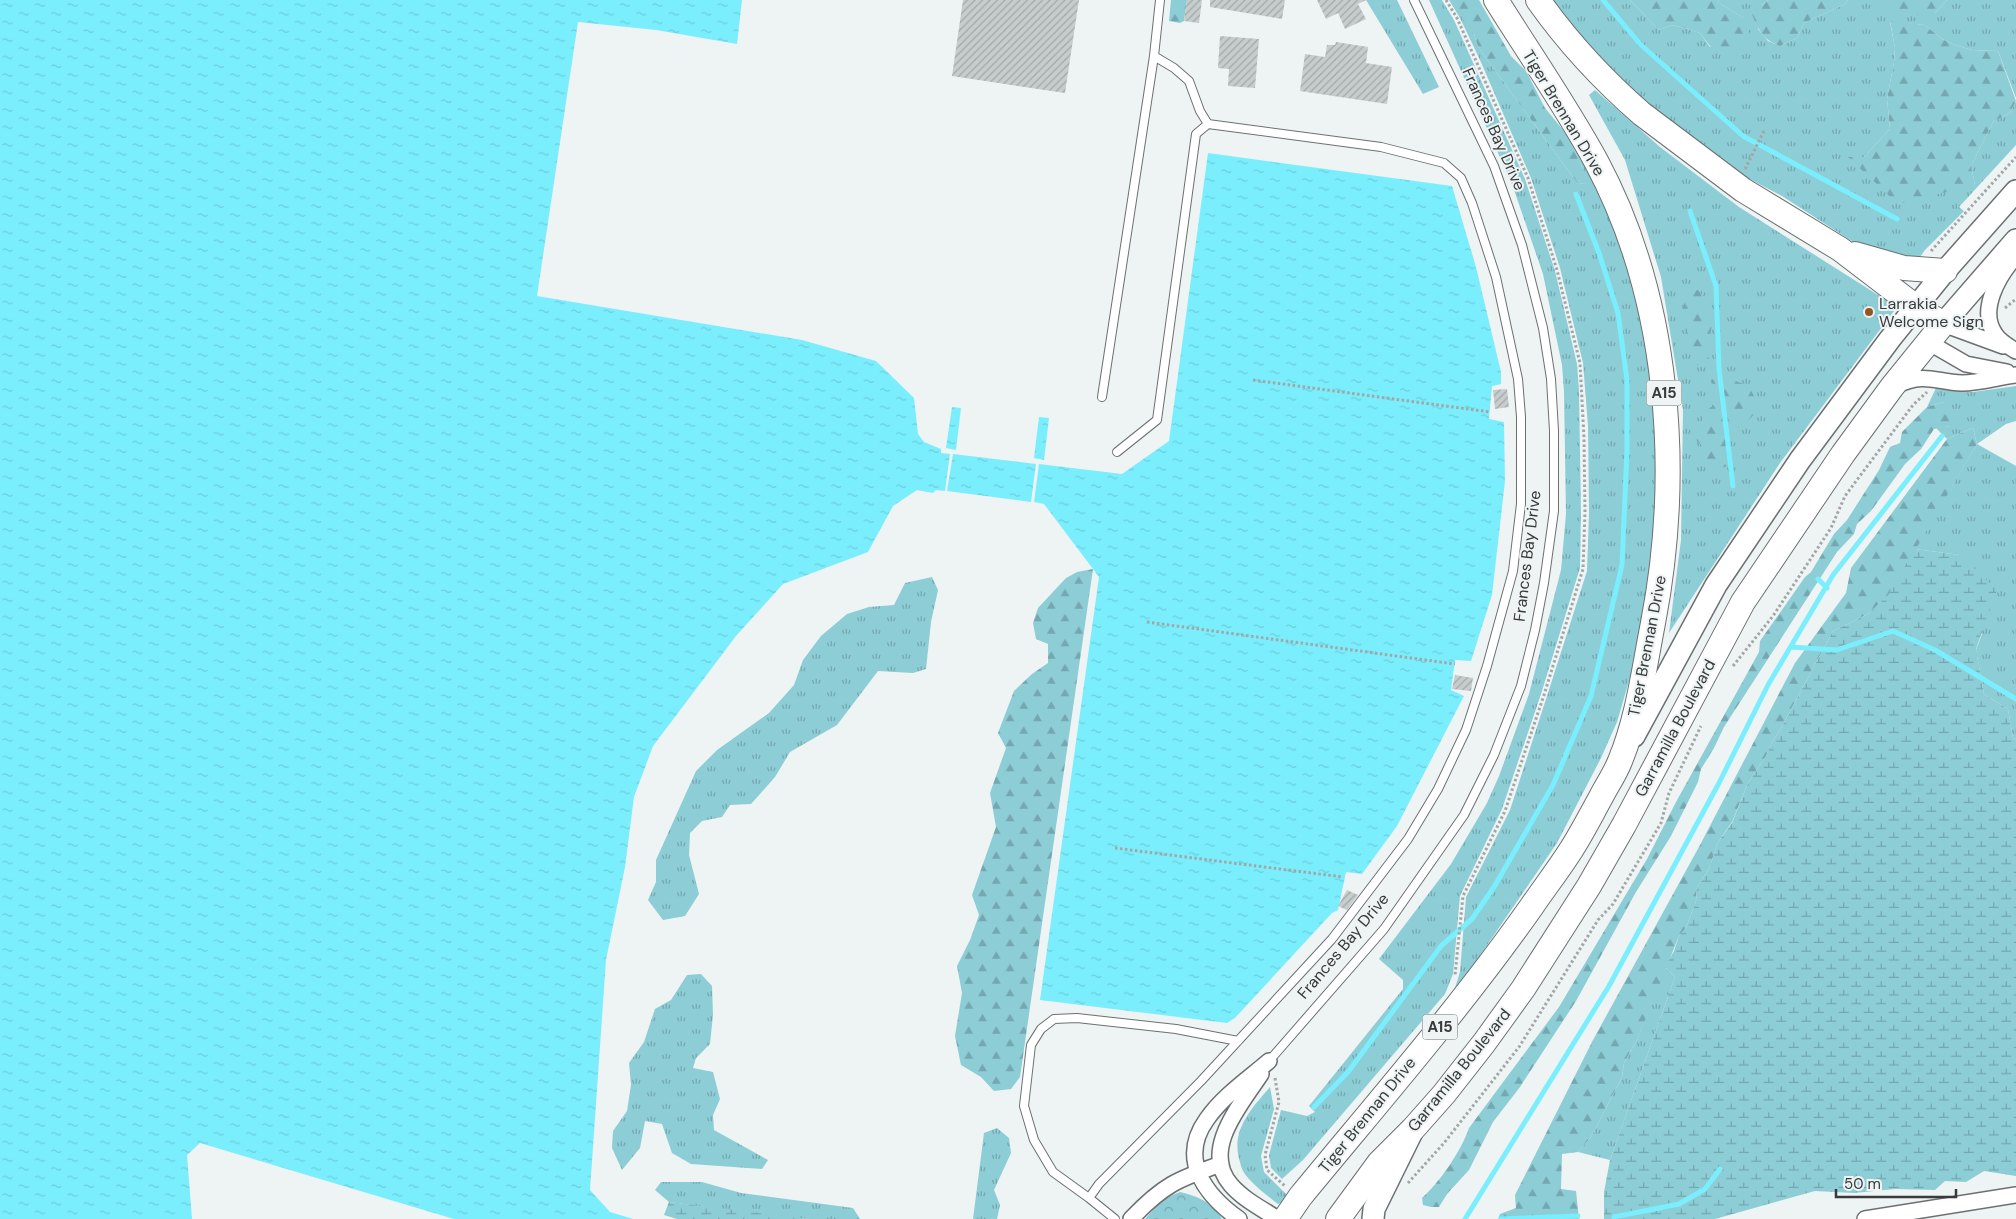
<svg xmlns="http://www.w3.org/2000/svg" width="2016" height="1219" viewBox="0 0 2016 1219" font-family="'DM Sans',sans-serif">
	<defs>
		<pattern id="grass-tufts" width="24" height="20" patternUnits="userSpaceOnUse" patternTransform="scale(1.25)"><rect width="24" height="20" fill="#8dcdd6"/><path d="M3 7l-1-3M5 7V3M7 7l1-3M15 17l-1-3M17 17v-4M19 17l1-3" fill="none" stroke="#74a7af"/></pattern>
		<pattern id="forest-firs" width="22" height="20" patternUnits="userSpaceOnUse" patternTransform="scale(1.25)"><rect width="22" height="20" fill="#8dcdd6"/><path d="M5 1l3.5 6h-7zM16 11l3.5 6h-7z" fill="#74a7af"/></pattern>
		<pattern id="wetland-marsh" width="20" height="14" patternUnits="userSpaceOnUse" patternTransform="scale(1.25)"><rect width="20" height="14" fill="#8dcdd6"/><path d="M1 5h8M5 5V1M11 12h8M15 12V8" fill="none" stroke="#74a7af"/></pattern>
		<pattern id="park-crowns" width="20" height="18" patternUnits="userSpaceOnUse" patternTransform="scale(1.25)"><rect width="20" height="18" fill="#8dcdd6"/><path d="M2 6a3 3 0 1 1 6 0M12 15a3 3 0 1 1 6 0" fill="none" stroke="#74a7af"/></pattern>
		<pattern id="water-ripples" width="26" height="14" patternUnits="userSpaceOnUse" patternTransform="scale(1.25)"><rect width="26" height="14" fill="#7beefd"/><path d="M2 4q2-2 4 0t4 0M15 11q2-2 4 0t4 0" fill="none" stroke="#6bcdda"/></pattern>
		<pattern id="building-hatch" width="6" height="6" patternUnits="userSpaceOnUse" patternTransform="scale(1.25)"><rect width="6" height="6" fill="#c7cccd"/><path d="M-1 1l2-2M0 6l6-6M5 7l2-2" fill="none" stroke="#a3a7a8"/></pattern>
	</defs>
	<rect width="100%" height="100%" fill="#eef3f4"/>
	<path fill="url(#grass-tufts)" d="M1366,0h31l42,87 -16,7z
		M1429,0h13l12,20 71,159 30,92 22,93 2,26 2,123 -1,55 -39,126 -39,115 -42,87 -7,78 -8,20 -142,166 -21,19 -11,-11 -2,-13 12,-45 26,6 8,-4 -6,-6 94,-117v-9l-24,-21 72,-95 36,-61 12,-27 30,-82 32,-124 5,-56 -2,-123 -2,-26 -19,-91 -31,-90z
		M1449,0l14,17 11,17 4,13 100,137 8,-1 -3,-14 -15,-33 20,30 16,35 32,87 19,112 2,92 -5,68 -16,97 -19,65 -16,36 -44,85 -102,149 -1,-1 6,-19 6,-75 44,-87 37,-114 40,-125 2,-59 -1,-86 -5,-63 -23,-95 -29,-90 -51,-118 -20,-42z
		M1550,0h80l29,30 13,-5 13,3 15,5 10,14 34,-29 -25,-15 -1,-3h50l-6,5 -4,24 10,12 12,5 17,-8 7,-15 41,-19 3,-4h35l52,13 12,-13h69v98l-18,-47 -26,-1 -17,-5 -13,-6 -17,-14 -35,-3 5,26 -1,14 -7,37 3,30 -26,28h-15l126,28 -4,-19 22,-44 17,-9 6,-12v44l-57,62 5,4 -39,39 -10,14 -51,-15 -82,-53 -61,-32 -73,-58 -42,-39z
		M1595,90l65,57 79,60 158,100 -117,156 -111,170 12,-93 2,-130 -22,-133 -36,-117 -36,-65z
		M2016,386v35l-10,3 -29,20 39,22v274l-3,-2 -5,-29 -24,-15 -8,-44 6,-16 -22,-79 -45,-6 62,-105 -4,-16 -26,11 -11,-11 14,-2 -6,-24 -17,5 9,-19 37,4z
		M932,577l6,13 -7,32 -5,47 -13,4 -35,-2 -41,54 -47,27 -15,25 -24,27 -21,1 -8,12 -20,4 -12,12 -1,22 10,39 -14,22 -22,4 -15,-20 8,-18v-22l40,-89 21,-21 52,-37 25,-28 9,-25 18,-24 26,-22 22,-7 25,-2 11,-22z
		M1665,967l10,10 -65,183 -32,-8 13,-15 31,-60 2,-14 13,-23z
		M701,974l11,12 1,29 -3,29 -14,14 -3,10 20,4 7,27 -7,16 1,15 54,30 -6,9 -71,-5 -19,-11 -10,-29 -17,-3 -5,27 -18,22 -10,-22 1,-17 14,-20 4,-26 -2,-22 15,-21 11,-33 16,-9 16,-25z
		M1270,1087l4,22 -13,47 3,16 24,24 -4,6 -6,2c-10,-8 -21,-16 -29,-25 -5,-5 -8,-11 -9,-17 -10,-31 11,-53 30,-75z
		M997,1128l12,10 2,15 -17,37 6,15 -3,14h-24l11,-86z
		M661,1182h41l39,11 112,15 7,11h-51l-36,-3 -104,-14 -14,-12z"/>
	<path fill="url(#forest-firs)" d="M1171,0h16l-3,21 -4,2 -11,-2z
		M1449,0h30l32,56 15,15 19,37 23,28 15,33 4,14 -9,1 -100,-137 -4,-13z
		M1630,0h88l1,3 25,15 6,17 -15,17 -25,-6 -10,-13 -15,-5 -13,-3 -13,5z
		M1768,0h80l-3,4 -41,19 -7,15 -17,8c-18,-7 -21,-15 -28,-32z
		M1883,0h64l-12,13 -10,2 -28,-2z
		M1890,21l35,4 17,14 13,6 17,5 26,1 18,50 -6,12 -17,9 -22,44 4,19 -77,19 -50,-47h16l26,-28 -3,-30 7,-37 1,-14z
		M1689,290h9l8,9 2,15 4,8 -4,35 4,7 -9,4 -12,-7v-10l-7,-12 4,-9 -6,-20z
		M1723,374l15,8 10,3 7,13v15l-8,9 -15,9 -8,19 3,16 -16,6 -9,-11 -2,-17 -7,-7 15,-28 7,-4 -4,-25z
		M1944,402l11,12 -5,12 -16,3 -13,20 -16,15 -34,47 -14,13 -3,10 -17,18 -113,175 -10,21 -13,21 -3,13 -27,54 -35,56 -60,109 -56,86 -27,35 -24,48 -22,24 -8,13h-8l-8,-2 -1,-7c18,-16 39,-47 47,-70l90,-121 88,-148 29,-57 83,-150 1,-11 45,-64 6,-5 23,-38 13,-14 32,-50 11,-23 10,-4 2,-11 25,-25z
		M1973,428l4,16 -88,151 -21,19 -35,17 -53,99 -8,12 -6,14 -18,27 -16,39 -14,20 -9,27 -12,18 -1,14 -10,27 -7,8 -42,104 -13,23 -2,14 -31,60 -13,15 -16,2 -1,35 15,2 3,28h-81l2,-5 16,-6 -1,-13 78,-155 107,-195 95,-182 51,-70 5,-25 96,-129z
		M1093,569l-73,508 -9,12 -17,2 -13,-14 -20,-12 -6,-29 7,-43 -5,-27 13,-26 9,-25 -7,-20 24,-68 -6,-34 16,-45 -8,-15 16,-42 18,-17 16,-11v-19l-12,-5 -3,-16 5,-15 28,-30 11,-6z"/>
	<path fill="url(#wetland-marsh)" d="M1915,549l45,6 37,35 -21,59 8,45 24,15 5,29 3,2v436l-32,-5 -18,11 -21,-1 -10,9 -40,-1 -41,4 -39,-2 -100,28h-111v-27l6,-32 65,-183 -10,-10 9,-16 5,-15 7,-8 10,-27 1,-14 12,-18 9,-27 14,-19 16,-40 18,-27 6,-14 8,-12 53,-99 35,-17 20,-19z
		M669,1202l140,17h-132l-13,-4z"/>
	<path fill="url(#park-crowns)" d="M1180,1192c16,4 34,10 42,27h-77l18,-20z"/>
	<path fill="url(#water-ripples)" d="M0,0h742l-5,44 -81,-14 -78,-8 -41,274 265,44 74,21 38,37 4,36 6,8 17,7v4l9,1 -5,37 -9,-1 -3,3 -16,-3 -24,16 -25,46 -85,32 -47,52 -83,110 -19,51 -9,70 -19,93 -16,230 20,22 23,7h-179l-254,-76 -13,12 5,64h-192z
		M1208,153l244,33 24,81 25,105v12l-9,2 -3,33 15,3 1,59 -13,114 -21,66 -16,-1 -4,30 13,6 -67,130 -35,48 -16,-2 -8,38 -6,3 -97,105 -8,5 -187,-23 59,-423 -55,-73 -10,-2 5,-38 83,10 47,-33z
		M952,407l9,1 -5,42 -10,-2z
		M1039,417l10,1 -5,42 -10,-2z
		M953,454l83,10 -5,38 -84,-11z"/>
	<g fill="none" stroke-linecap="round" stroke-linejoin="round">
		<path stroke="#7beefd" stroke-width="5" d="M1603,0l37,44 103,92 154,83
			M1690,211l26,75 3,83 14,117
			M1818,579l9,9
			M1791,647l46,3 56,-19 42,19 81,49
			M1314,1107l34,-35 93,-126 31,-27 22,-32 59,-102 38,-89 31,-131 5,-115v-70l-9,-67 -19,-60 -23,-59
			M1614,1217l65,-13 26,-15 15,-20
			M1465,1219l144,-233 110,-203 49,-98 65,-110 109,-139
			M1501,1219l77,-3"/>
	</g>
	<path fill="url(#building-hatch)" d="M963,0h116l-14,93 -113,-17z
		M1187,0h15l-3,23 -15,-2z
		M1210,0h75l-3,19 -72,-12z
		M1317,0h49l-8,4 8,15 -21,10 -7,-16 -12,6z
		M1220,36l39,3 -4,49 -27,-2 1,-17 -11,-1z
		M1336,42l32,5 -2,16 26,4 -5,37 -87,-13 5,-37 20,3 2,-12h8z
		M1507,389l2,18 -14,2 -2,-19z
		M1455,675l18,3 -2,13 -19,-2z
		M1347,890l11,5 -11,15 -9,-4z"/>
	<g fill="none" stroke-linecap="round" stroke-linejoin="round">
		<defs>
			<path id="lane" d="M1102,397l52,-341 6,-56
				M1117,452l40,-32 39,-286 12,-10
				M1269,1061l115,-132 80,-114 30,-60 27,-69 14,-56 9,-47 10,-72v-80l-3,-52 -8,-51 -21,-83 -28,-79 -80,-166
				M1089,1198l-36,-26 -19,-32 -10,-34 7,-61 10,-16 13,-10 23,-1 99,11 62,12
				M1115,1219l-26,-21 10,-14 102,-103 131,-142 76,-100 30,-50 28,-59 21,-64 26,-95 8,-67v-87l-3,-38 -22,-102 -24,-74 -11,-25 -17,-15 -63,-16 -173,-23 -8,-13 -11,-30 -15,-13 -20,-12"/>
			<path id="street" d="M2016,256c-17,19 -38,54 -21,78 5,8 13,12 21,17
				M1943,324l60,22
				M1928,342l38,22 41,8
				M1897,385c28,-13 38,-3 65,-2 18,0 36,-6 54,-8
				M1261,1074c-19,29 -61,76 -30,111 12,14 31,24 47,34
				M1131,1219c32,-34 47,-40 90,-55
				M1239,1219c-34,-24 -61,-60 -32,-100 16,-23 41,-40 62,-58
				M1865,1219l151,-24"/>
			<path id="secondary" d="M1943,324l73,-84
				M1634,736l82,-151 84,-125 90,-121 55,-68 71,-80
				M1373,1219l1,-10 37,-75"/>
			<path id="primary" d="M1855,254l49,14 41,3
				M1285,1219l15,-22c79,-96 161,-190 232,-291 13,-19 27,-37 39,-56 11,-17 20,-35 30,-53 6,-12 14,-23 19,-36 18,-43 24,-92 33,-138 29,-151 17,-324 -57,-462 -30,-55 -67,-108 -100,-161
				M1338,1219l41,-56 34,-34 31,-35 40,-51 39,-54 66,-103 35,-61 119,-223 100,-148 49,-67 51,-63 -27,-17 -76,-58 -97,-59 -101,-76c-38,-33 -75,-73 -104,-114"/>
		</defs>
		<use href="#lane" stroke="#6c7071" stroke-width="10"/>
		<use href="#street" stroke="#6c7071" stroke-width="18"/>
		<use href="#secondary" stroke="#6c7071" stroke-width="24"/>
		<use href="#primary" stroke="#6c7071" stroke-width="26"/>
		<path stroke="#a2a6a7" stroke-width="3" stroke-dasharray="2.5 2.5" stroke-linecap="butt" d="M1446,0l11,18 71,160 29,92 23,93 4,75 1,74 -2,57 -39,126 -39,116 -42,85 -8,79
			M1745,169l19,-38
			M1931,251l85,-94
			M2005,308l11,-9
			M1253,380l237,32
			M1147,622l308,42
			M1733,666l40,-50 58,-88 14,-32 68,-91 14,-13
			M1115,848l228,29
			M1275,1078l4,24 -14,53 2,15 18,16
			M1408,1183l36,-40 75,-96 79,-127 15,-16 48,-81 8,-30 32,-67"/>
		<use href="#lane" stroke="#fff" stroke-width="8"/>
		<use href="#street" stroke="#fff" stroke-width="15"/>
		<use href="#secondary" stroke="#fff" stroke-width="21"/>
		<use href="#primary" stroke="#fff" stroke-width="24"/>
	</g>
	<circle fill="#95561e" stroke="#eef3f4" stroke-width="2" cx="1869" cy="312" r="5"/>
	<g text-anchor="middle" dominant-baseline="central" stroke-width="4" stroke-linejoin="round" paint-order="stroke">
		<g fill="#eef3f4" stroke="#6f7272" stroke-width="1">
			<rect x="1646.5" y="380.5" width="35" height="25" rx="4"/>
			<rect x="1422.5" y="1014.5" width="35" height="25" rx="4"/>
		</g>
		<g font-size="15" font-weight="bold" fill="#383a3b">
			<text x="1664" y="393">A15</text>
			<text x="1440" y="1027">A15</text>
		</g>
		<g font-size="16" fill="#383a3b" stroke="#eef3f4">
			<text transform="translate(1564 113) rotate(59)">Tiger Brennan Drive</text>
			<text transform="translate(1494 129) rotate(66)">Frances Bay Drive</text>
			<text transform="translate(1527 556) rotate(-83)">Frances Bay Drive</text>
			<text transform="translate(1647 646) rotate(-79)">Tiger Brennan Drive</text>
			<text transform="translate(1675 728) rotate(-62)">Garramilla Boulevard</text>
			<text transform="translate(1343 946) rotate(-50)">Frances Bay Drive</text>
			<text transform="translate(1459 1070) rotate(-51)">Garramilla Boulevard</text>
			<text transform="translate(1367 1115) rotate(-51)">Tiger Brennan Drive</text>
		</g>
		<g font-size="16" fill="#383a3b" stroke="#eef3f4" text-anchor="start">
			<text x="1879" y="303">Larrakia<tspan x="1879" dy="18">Welcome Sign</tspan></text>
		</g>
	</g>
	<path d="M1836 1189v8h120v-8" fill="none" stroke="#383a3b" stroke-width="2.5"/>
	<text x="1844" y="1189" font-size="15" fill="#383a3b" stroke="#eef3f4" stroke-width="4" paint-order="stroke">50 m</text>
</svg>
